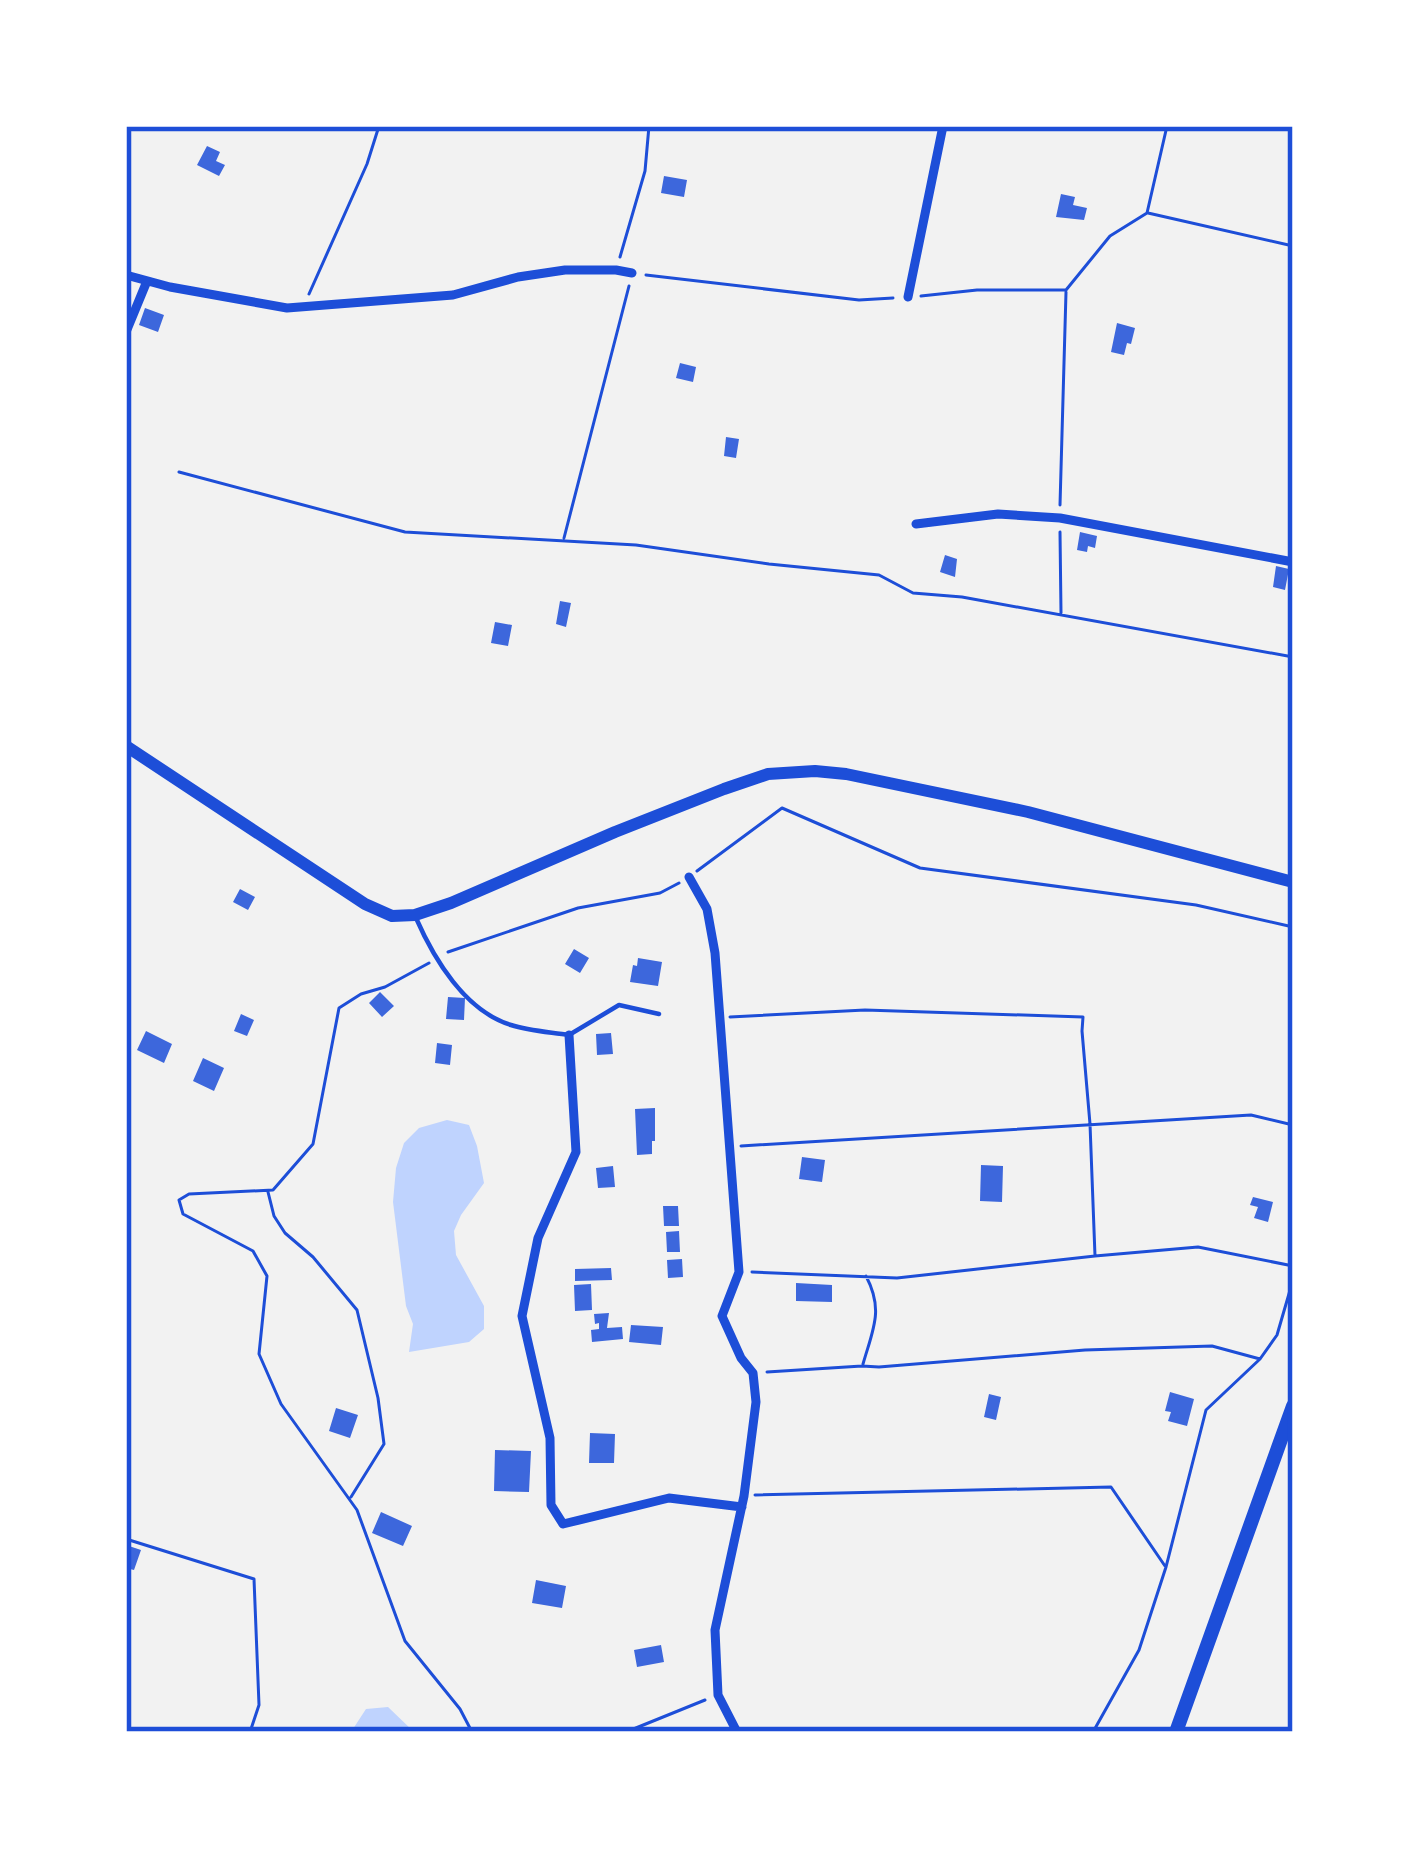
<svg xmlns="http://www.w3.org/2000/svg" width="1419" height="1858" viewBox="0 0 1419 1858" font-family="'Titillium Web',sans-serif">
	<rect width="100%" height="100%" fill="#f2f2f2"/>
	<path fill="#bfd3fe" d="M447,1120l22,5 8,21 7,37 -23,32 -7,16 2,24 28,51v23l-15,13 -60,10 4,-28 -7,-18 -13,-104 3,-34 8,-25 15,-15z
		M388,1707l26,25h-63l15,-23z"/>
	<path fill="#3d67dc" d="M207,146l13,6 -4,9 9,4 -6,11 -22,-11z
		M664,176l23,4 -3,17 -23,-4z
		M1061,194l14,3 -2,8 14,3 -3,12 -28,-3z
		M145,308l19,7 -6,17 -19,-7z
		M1117,323l18,5 -4,16 -4,-1 -3,12 -13,-3z
		M680,363l16,4 -3,15 -17,-4z
		M726,437l13,2 -3,19 -12,-2z
		M1080,532l17,4 -2,12 -7,-2 -1,6 -10,-2z
		M945,555l12,4 -2,18 -15,-5z
		M1276,566l13,3 -4,21 -12,-3z
		M560,601l11,2 -5,24 -10,-3z
		M495,622l17,3 -4,21 -17,-3z
		M240,889l15,8 -7,13 -15,-8z
		M574,949l15,9 -9,15 -15,-9z
		M638,958l24,4 -4,24 -28,-4 3,-17 4,1z
		M380,992l14,14 -12,11 -13,-14z
		M448,997l17,1 -1,22 -18,-1z
		M241,1014l13,6 -7,16 -13,-5z
		M146,1031l26,13 -8,19 -27,-13z
		M611,1033l2,21 -16,1 -1,-21z
		M437,1043l15,2 -2,20 -15,-2z
		M203,1058l21,10 -10,23 -21,-10z
		M655,1108v33h-3v13l-15,1 -2,-46z
		M802,1157l23,3 -3,22 -23,-3z
		M981,1165l22,1 -1,36 -22,-1z
		M613,1166l2,21 -17,1 -2,-20z
		M1253,1197l20,5 -5,20 -14,-4 4,-11 -8,-2z
		M663,1206h15l1,20h-15z
		M679,1231l1,21h-13l-1,-20z
		M682,1259l1,18 -15,1 -1,-18z
		M611,1268l1,12 -37,1v-12z
		M796,1283l36,2v17l-36,-1z
		M591,1284l1,26 -17,1 -1,-26z
		M609,1313l-2,15 15,-1 1,12 -31,3 -1,-12 8,-1v-6l-4,1 -1,-10z
		M631,1325l32,2 -2,18 -32,-3z
		M1170,1392l24,7 -7,27 -19,-5 3,-9 -6,-1z
		M989,1394l12,3 -5,23 -12,-3z
		M336,1408l22,7 -8,23 -21,-7z
		M590,1433l25,1 -1,29h-25z
		M495,1450l36,1 -2,41 -35,-1z
		M381,1512l31,14 -9,20 -31,-13z
		M126,1545l15,5 -7,20 -8,-2z
		M536,1580l30,6 -4,22 -30,-5z
		M661,1645l3,17 -27,5 -3,-17z"/>
	<g fill="none" stroke-linecap="round" stroke-linejoin="round">
		<path stroke="#1d4ed8" stroke-width="3" d="M1148,213l145,33
			M620,257l25,-86 4,-45
			M646,275l213,25 34,-2
			M309,294l58,-130 12,-38
			M921,296l56,-6h89l44,-54 37,-23 20,-87
			M179,472l226,60 231,13 133,19 110,11 34,18 49,4 331,60
			M1060,505l6,-213
			M1060,532l1,81
			M564,538l65,-252
			M697,871l85,-63 138,60 276,37 97,22
			M448,952l130,-44 82,-15 19,-10
			M429,963l-44,24 -24,7 -22,14 -26,136 -40,46 -84,4 -10,6 4,14 70,37 14,25 -8,78 22,50 76,106 48,131 55,68 12,23
			M730,1017l135,-7 218,7 -1,14 8,93 5,132
			M741,1146l510,-31 42,10
			M268,1192l6,24 11,17 28,24 44,53 21,88 6,46 -33,53
			M752,1272l145,6 198,-22 103,-9 95,19
			M863,1364c10,-35 21,-54 3,-88
			M767,1372l95,-6 17,1 206,-17 127,-4 48,13
			M755,1495l356,-8 54,79
			M126,1539l128,40 5,126 -9,27
			M626,1732l79,-32
			M1093,1732l46,-82 27,-83 40,-157 54,-51 17,-24 16,-55"/>
		<path stroke="#1d4ed8" stroke-width="4.5" d="M416,918c18,41 49,93 95,107 18,6 39,7 58,10l50,-30 40,9"/>
		<path stroke="#1d4ed8" stroke-width="9" d="M126,275l44,12 117,21 166,-13 65,-18 47,-7h51l16,3
			M908,297l35,-171
			M126,332l21,-51
			M916,524l82,-10 62,4 233,44
			M689,877l18,32 8,44 24,319 -17,44 19,42 12,15 3,29 -12,94 -29,134 3,65 19,37
			M569,1035l7,117 -38,86 -16,78 28,122 1,67 12,19 106,-26 73,9"/>
		<path stroke="#1d4ed8" stroke-width="12" d="M126,746l239,158 27,12 23,-1 36,-12 164,-71 109,-43 44,-15 47,-3 31,3 182,38 265,70"/>
		<path stroke="#1d4ed8" stroke-width="14" d="M1176,1732l117,-326"/>
	</g>
	<rect width="1419" height="1858" fill="none" stroke="#ffffff" stroke-width="258"/>
	<rect x="129" y="129" width="1161" height="1600" fill="none" stroke="#1d4ed8" stroke-width="4.5"/>
</svg>
